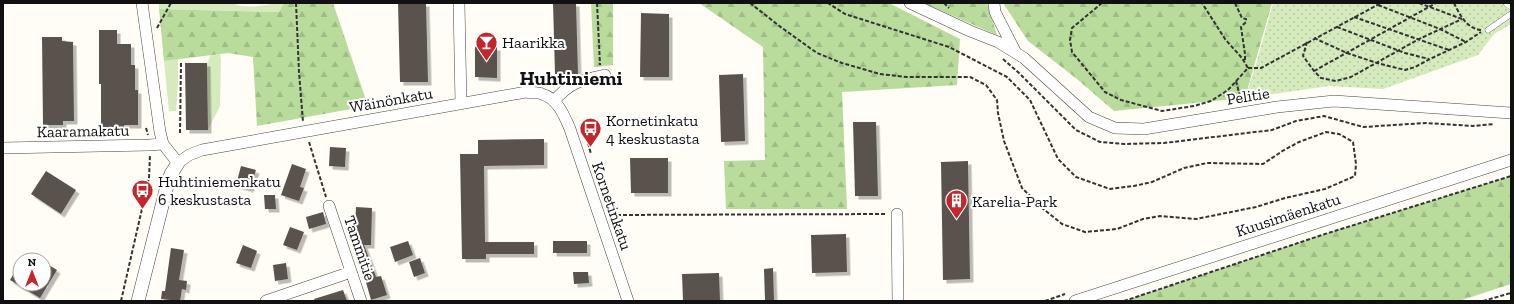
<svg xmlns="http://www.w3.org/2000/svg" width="1514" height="304" viewBox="0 0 1514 304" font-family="'Zilla Slab',serif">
	<defs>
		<pattern id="forest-firs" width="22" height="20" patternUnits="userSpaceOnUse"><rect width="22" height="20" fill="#b9dc9c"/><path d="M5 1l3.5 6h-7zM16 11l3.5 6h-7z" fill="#9ebc85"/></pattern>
		<pattern id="park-dots" width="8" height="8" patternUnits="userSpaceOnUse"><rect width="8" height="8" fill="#d5ebbd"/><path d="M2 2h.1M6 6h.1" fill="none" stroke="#b6c8a1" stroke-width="1.8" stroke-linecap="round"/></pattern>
		<filter id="shadow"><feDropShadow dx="3.5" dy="3.5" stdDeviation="0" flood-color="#0004"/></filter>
	</defs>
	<rect width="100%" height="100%" fill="#fffdf5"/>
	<path fill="#d5ebbd" d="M159,3h74c15,8 35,0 51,0l-5,9 -120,-3z
		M220,54l1,6 -1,46 -12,24 -1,-67 4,-8z
		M178,59v25l-2,27h-7l-5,-50z"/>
	<path fill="url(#forest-firs)" d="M284,3h49l35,103 -111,20 -4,-69 -25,-4 -64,8 -5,-52 120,3z
		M591,3h22v62l-19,2z
		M699,3h190l71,36 -3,46 -115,7 5,117h-121l-2,-48 41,-1 -2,-113z
		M923,3h64l10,32z
		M1003,3h269l-27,95 -131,13 -37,-32 -49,-38z
		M1511,176v108l-52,17h-335l201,-67z"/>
	<path fill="url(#park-dots)" d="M1273,3h238v21l-17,10 -16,21 -95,34 -54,-3 -84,12 12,-37z"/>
	<path fill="#5a524d" filter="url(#shadow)" d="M398,3h28l2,79h-28z
		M553,3h23l2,71h-23z
		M641,13l28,1v63h-29z
		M99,30h18v14h14v21h4v25h3v35h-14v5h-23v-46h-2z
		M42,37h20v4l11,1 1,79h-11v4h-20z
		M475,47h22v31l-22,-1z
		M185,63h22l1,67h-22z
		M743,74l2,67 -24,1 -2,-67z
		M853,122h23l2,74h-23z
		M544,139v26l-60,1 1,76h49v12h-48v5h-24l-2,-105h18v-14z
		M330,147l16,1 -1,19 -16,-1z
		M630,158h38v35h-37z
		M968,161l2,118 -27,1 -2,-118z
		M292,164l14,5 -6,18 4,1 -5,13 -18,-6z
		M241,166l15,4 -6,19 -14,-4z
		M46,171l30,19 -15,24 -30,-20z
		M264,195h11l1,14h-11z
		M356,207l16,1 -1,37h-7l12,32 5,-1 6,19 -16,5 -9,-32 -1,1 -7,-18z
		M323,212l3,12 -17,5 -3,-12z
		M290,227l14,5 -7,18 -14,-5z
		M846,234l1,38 -35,1 -1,-38z
		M408,241l5,14 -18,7 -5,-15z
		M553,241h34v12h-34z
		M243,245l14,6 -6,17 -15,-5z
		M171,248l13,2 -5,30 8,1 -1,9 -4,-1 -2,12 -19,-2 1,-8h3z
		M420,258l5,15 -11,4 -5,-15z
		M44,262l13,8 -17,28 -30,-18 10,-17v21h24z
		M286,263l2,16 -13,2 -2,-16z
		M773,268l1,33h-9l-1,-32z
		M573,272h15l1,11 -15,1z
		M719,273l1,28h-37l-1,-27z
		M343,290l4,11h-32l-1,-2z"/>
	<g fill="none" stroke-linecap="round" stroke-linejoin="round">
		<defs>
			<path id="service" d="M1506,3l5,4
				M1488,30l23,-16"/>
			<path id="minor" d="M142,3l18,129 3,12 15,19 11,-8 13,-5 324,-58c5,1 12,0 16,2 16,5 22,21 28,35l58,172
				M459,3l2,101
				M910,3l60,28 28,11 26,16 65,59 26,11 29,1 133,-22 57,-6 177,12
				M994,3l1,9 21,41
				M554,101c16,-19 27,-21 51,-26
				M3,148l146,-3 14,-1
				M329,206l32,95
				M897,214l1,87
				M266,301l85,-29
				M1075,301l436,-141"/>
			<path id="tertiary" d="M138,301l29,-115 4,-12 7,-11"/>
		</defs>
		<use href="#service" stroke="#444" stroke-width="6"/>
		<use href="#minor" stroke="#444" stroke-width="12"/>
		<use href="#tertiary" stroke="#444" stroke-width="14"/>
		<path stroke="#333" stroke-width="2" stroke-dasharray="4 2" stroke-linecap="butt" d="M296,3l3,69 4,50
			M597,3l3,62
			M750,3l32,25 35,25 25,10 38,11 27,3h63l16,8 11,15 1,13 6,28 18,47 20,20 20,16 23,8 32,-3 26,-10 17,-3 36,3 60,-12 29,-9 40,-9 30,-13 1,-12 -3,-22 -14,-8 -13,-2 -27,10 -15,8 -21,14 -56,-1 -23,5 -32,14 -18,4 -24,3 -34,-12 -18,-18 -28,-59 -23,-23 -58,-30 -104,-33 -17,-11
			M944,3l5,5
			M1102,3l-30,25 -2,12 2,12 33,40 16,8 41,11 32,-5 17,-5 17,-11 20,-22 -6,-10 -17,-19 -23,-36
			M1235,3l7,15 4,1v3l-5,5 4,27v6
			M1419,3l43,16
			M1454,3c6,12 12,25 27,27
			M1378,5l62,24 26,13
			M1354,17l95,33
			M1337,27l68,26 24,6
			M157,28l14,-25
			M1314,38l33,15 30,10 28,7 10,-3 15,-8 36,-17 15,-10
			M1307,42l-4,14 11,15 7,7 15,3 15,-4 68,-38 43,-20
			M1003,59l16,14 57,57 24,12 24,2 40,-1 108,-13 24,-9 28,-5 39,11 63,-4 47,3 21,-2
			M1248,68h13l120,-65
			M1314,71l122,-68
			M1236,81l5,19h3
			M146,128l2,7
			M180,133l1,-70
			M309,142l17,55
			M588,143l3,11
			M611,215l275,-1
			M121,301l28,-123 1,-23
			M1045,301l20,-7
			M1124,301l201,-67 186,-58
			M1483,301l28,-8"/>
		<use href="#service" stroke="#fff" stroke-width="5.5"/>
		<use href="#minor" stroke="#fff" stroke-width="11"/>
		<use href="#tertiary" stroke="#fff" stroke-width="13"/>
	</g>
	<defs>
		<symbol id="bar-pin" viewBox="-11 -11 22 30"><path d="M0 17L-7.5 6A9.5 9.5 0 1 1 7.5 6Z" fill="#c4262e" stroke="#fff"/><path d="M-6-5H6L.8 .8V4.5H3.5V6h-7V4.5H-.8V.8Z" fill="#fff"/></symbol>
		<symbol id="bus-pin" viewBox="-11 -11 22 30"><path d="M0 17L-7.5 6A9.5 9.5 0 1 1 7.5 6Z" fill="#c4262e" stroke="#fff"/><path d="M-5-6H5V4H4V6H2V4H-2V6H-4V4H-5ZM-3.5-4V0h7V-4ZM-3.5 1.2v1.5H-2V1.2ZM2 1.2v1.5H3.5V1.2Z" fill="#fff"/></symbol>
		<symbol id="building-pin" viewBox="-11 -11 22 30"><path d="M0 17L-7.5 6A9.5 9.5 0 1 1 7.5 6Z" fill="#c4262e" stroke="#fff"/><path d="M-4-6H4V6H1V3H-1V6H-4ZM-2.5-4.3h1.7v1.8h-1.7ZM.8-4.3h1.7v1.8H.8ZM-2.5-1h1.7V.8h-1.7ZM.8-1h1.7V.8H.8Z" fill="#fff"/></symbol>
	</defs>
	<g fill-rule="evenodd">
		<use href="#bar-pin" x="474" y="30" width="25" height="34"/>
		<use href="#bus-pin" x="578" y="116" width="25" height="34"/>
		<use href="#bus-pin" x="130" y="178" width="25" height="34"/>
		<use href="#building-pin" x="944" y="188" width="25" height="34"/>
	</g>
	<g text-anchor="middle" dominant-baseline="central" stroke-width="4" stroke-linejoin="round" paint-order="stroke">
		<g font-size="16" fill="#111" stroke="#fff" text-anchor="start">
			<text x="502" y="42">Haarikka</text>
			<text x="606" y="120">Kornetinkatu<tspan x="606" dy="18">4 keskustasta</tspan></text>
			<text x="158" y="181">Huhtiniemenkatu<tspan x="158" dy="18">6 keskustasta</tspan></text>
			<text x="972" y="201">Karelia-Park</text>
		</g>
		<g font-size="16" fill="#111" stroke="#fff">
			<text transform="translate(1248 96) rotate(-9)">Pelitie</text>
			<text transform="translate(391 100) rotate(-10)">Wäinönkatu</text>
			<text transform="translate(83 131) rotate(-1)">Kaaramakatu</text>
			<text transform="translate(612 206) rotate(71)">Kornetinkatu</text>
			<text transform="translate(1288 215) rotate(-18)">Kuusimäenkatu</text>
			<text transform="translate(360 248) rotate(71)">Tammitie</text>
		</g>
		<g font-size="20" font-weight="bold" fill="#111" stroke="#fff">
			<text x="571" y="78">Huhtiniemi</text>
		</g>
	</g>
	<rect width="1514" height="304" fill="none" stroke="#111111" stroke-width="8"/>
	<g transform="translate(32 272)"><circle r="19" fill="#ffffff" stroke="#a0a0a0"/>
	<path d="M0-3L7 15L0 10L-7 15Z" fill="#c4262e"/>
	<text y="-6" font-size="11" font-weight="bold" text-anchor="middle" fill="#111111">N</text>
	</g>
</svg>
